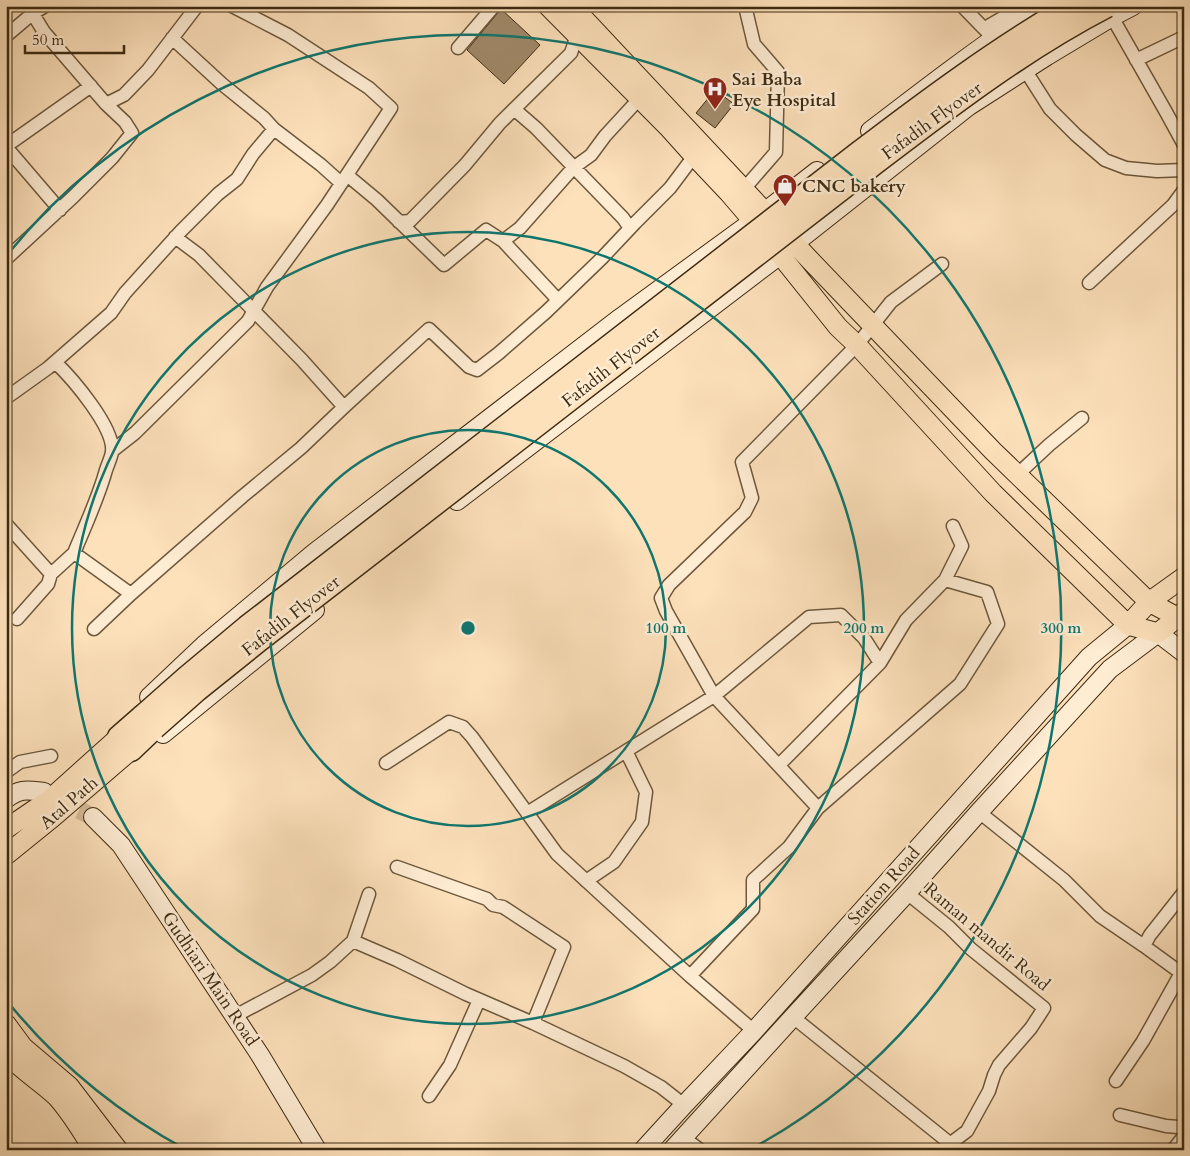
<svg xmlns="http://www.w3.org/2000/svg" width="1190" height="1156" viewBox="0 0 1190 1156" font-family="Cardo,serif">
	<rect width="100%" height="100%" fill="#fde1bb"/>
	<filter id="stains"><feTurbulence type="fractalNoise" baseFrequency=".004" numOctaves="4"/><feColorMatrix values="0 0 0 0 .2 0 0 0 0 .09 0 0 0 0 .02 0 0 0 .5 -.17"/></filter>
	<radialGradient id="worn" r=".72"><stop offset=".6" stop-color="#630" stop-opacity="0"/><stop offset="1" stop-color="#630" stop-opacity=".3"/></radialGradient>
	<path fill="#a18a6a" stroke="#3d2b12" d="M501,9l39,36 -36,39 -37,-34z
		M715,90l19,14 -19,24 -19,-15z"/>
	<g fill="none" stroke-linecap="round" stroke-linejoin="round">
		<path stroke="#d7bd99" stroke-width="18" stroke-dasharray="18 9" stroke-linecap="butt" d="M55,798l38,19"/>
		<defs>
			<path id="street" d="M962,6l38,39
				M1112,17l54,95 18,33
				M985,28l38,-22
				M6,36l26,-22 13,-8
				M172,38l50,46 42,34 10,11 47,36 20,18
				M458,48l36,-42
				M1136,60l48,-23
				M1019,65l10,11 21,33 26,26 29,25 21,8 31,3 27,-1
				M106,104l18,-9 24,-25 49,-64
				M514,109l22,19 87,90 7,10
				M6,146l85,-60
				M6,147l54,63
				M347,175l30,25 67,65 42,-35 17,11 55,59
				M744,189l32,-37 2,-80 -24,-28 -9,-38
				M399,222l11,-1 55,-56 35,-42 71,-70 6,-18
				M175,237l24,18 103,105 42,47
				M503,241l17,-13 53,-60 18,-13 14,-19 34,-37
				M6,259l67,-62 39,-39 20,-25 -7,-11 -19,-18 -62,-72 -16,-26
				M1089,283l84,-78 11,-15
				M55,362c17,16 60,66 57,90 -1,6 -4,12 -6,18 -8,29 -21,56 -32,83
				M6,398l42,-30 63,-55 14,-20 56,-62 37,-37 19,-15 16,-25 21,-25
				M112,451l23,-18 113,-112 19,-34 60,-82 64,-97 -22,-20 -81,-53 -56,-29
				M1018,474l31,-29 33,-27
				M6,524l45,50
				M945,580l17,-34 -9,-20
				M17,619l31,-35 3,-10 23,-21 57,41
				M94,629l37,-35 112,-98 58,-48 43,-41 85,-78 40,38 8,3 22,-17 47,-41 56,-54 33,-35 35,-35 24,-32
				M386,763l63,-41 14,5 9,10 85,117 133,122 64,55
				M6,772l14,-10 31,-6
				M818,808l142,-124 38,-60 -11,-32 -42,-12 -39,40 -26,43
				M979,812l85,68 36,36 44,30 37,27h3
				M527,813l187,-117 95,-79 32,-2 23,23 16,25 -101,102
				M397,867l90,32 6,6 10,2 61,40 -31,76
				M586,881l28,-19 28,-40 4,-30 -20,-41
				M907,893l42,34 22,22 73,59 -13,20 -32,37 -5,10 -5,16 -22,40 -12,9 -5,10
				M353,941l44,19 69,34 67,29 91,43 37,21 23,18
				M1144,946l6,-11 34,-43
				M690,976l63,-67v-29l36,-33 29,-39 -104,-112 -48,-85 -5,-13 8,-13 76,-73 7,-14 -10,-36 115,-117 34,-43 51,-38
				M235,1016l77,-41 18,-13 23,-21 16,-47
				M793,1017l159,128
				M1116,1081l27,-40 38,-68
				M429,1096l21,-31 29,-65
				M1120,1115l46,11 12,1 6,2
				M683,1137l17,13
				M1173,1150l11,-14"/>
			<path id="secondary" d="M870,131c56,-43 112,-86 171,-125
				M457,501l323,-246 189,-149 78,-50 65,-39 21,-11
				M149,697l55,-52 110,-92 306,-235 133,-97 64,-50
				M163,734l152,-124
				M6,799c14,-11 21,-9 38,-7
				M93,817l28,28 139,210 57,95
				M643,1150l41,-45 70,-74 335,-374 39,-32
				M672,1150l121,-133 114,-124 72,-81 131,-143 48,-36 26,20"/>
			<path id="primary" d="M548,6l120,121 26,29 35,37 24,28 85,106 19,18 136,148 135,132 30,8 26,-21
				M572,6l237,253 184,192 156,151 28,15
				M1128,625l21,-23 35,-25
				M6,829l44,-30 69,-62
				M6,855l47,-38 78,-67
				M6,1024l17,23 46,39 49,64
				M6,1053c15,17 34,28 50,43 15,16 26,36 38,54"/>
			<path id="highway" d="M119,737l24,-21
				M131,750l23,-22"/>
		</defs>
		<use href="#street" stroke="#6d583c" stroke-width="15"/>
		<use href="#secondary" stroke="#3d2b12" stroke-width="20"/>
		<use href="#primary" stroke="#3d2b12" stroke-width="21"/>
		<use href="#highway" stroke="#3d2b12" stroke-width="25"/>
		<use href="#street" stroke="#feecd3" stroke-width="12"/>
		<use href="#secondary" stroke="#feecd3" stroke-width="18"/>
		<use href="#primary" stroke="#fde1bb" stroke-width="19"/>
		<use href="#highway" stroke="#fde1bb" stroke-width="22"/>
		<defs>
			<path id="highway-bridge" d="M143,716l43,-38 61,-51 613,-475c68,-52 137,-103 211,-146
				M154,728l43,-38 61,-49 613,-475c75,-57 151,-116 236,-160"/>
		</defs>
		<use href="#highway-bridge" stroke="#3d2b12" stroke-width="25" stroke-linecap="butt"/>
		<use href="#highway-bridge" stroke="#fde1bb" stroke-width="22"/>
	</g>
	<g fill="none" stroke="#0f766e" stroke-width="2.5">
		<circle cx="468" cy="628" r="198"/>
		<circle cx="468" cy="628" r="396"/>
		<path d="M185 1149A593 593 0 0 1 7 1001M7 255A593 593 0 1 1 751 1149"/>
	</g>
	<defs>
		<symbol id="hospital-pin" viewBox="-11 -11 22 30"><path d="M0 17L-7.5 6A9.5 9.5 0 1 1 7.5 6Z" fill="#8f2418" stroke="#feecd3"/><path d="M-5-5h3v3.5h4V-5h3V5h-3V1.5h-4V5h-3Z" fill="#fff"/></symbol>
		<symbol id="shop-pin" viewBox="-11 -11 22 30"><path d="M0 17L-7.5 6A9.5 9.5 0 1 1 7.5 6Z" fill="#8f2418" stroke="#feecd3"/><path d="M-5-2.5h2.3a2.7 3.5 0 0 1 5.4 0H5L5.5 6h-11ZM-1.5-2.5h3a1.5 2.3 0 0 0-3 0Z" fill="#fff"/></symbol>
	</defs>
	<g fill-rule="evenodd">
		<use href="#hospital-pin" x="701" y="75" width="28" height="38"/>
		<use href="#shop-pin" x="771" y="172" width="28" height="38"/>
	</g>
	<g text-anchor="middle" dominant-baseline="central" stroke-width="5" stroke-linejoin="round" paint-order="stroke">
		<g font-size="18" font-weight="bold" fill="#3d2b12" stroke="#feecd3" text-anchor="start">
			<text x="732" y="79">Sai Baba<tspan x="732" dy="21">Eye Hospital</tspan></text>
			<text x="802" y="186">CNC bakery</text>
		</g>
		<g font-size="18" fill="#3d2b12" stroke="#feecd3">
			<text transform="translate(932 121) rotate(-36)">Fafadih Flyover</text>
			<text transform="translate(611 367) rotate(-38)">Fafadih Flyover</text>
			<text transform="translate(291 616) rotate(-38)">Fafadih Flyover</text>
			<text transform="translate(69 803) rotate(-41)">Atal Path</text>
			<text transform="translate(884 886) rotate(-48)">Station Road</text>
			<text transform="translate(987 937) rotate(40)">Raman mandir Road</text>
			<text transform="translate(210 979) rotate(56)">Gudhiari Main Road</text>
		</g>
	</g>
	<circle cx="468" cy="628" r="8" fill="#0f766e" stroke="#feecd3" stroke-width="2.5"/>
	<g font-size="15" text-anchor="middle" font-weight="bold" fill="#0f766e" stroke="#feecd3" stroke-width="5" stroke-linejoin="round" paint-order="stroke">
		<text x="666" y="633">100 m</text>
		<text x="864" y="633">200 m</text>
		<text x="1061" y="633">300 m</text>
	</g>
	<rect width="1190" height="1156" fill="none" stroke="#fde1bb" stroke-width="25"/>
	<rect x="8" y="8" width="1175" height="1141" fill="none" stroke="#3d2b12" stroke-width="2.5"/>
	<rect x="12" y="12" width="1165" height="1131" fill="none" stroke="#3d2b12"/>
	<path d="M25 45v8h99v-8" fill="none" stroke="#3d2b12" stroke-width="2.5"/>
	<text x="32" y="45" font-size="15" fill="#3d2b12" stroke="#feecd3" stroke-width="4" paint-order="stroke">50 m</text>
	<rect width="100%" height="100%" filter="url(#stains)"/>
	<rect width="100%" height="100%" fill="url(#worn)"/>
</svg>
